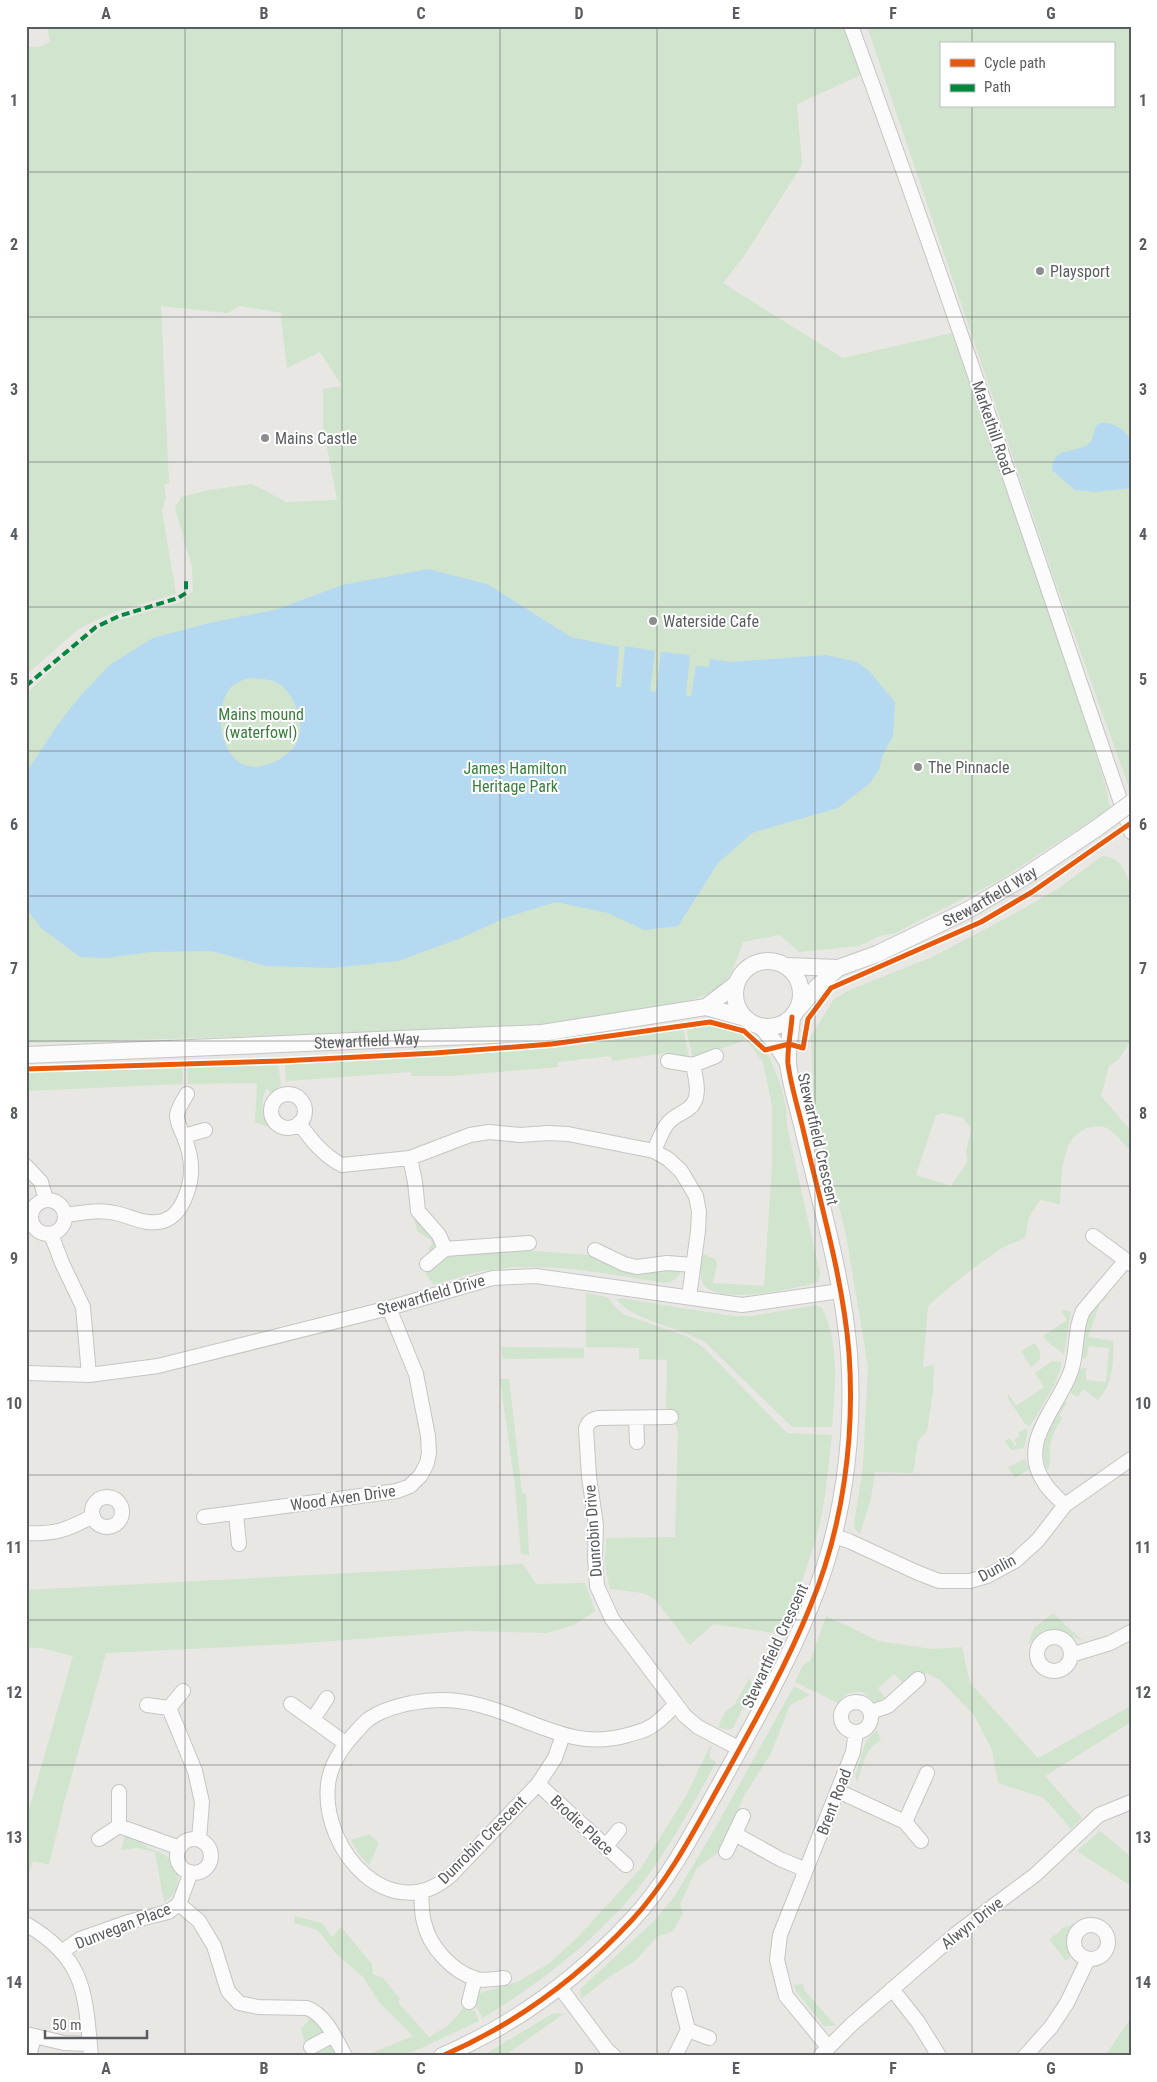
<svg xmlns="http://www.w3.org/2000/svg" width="1157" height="2082" viewBox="0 0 1157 2082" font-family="'Roboto Condensed',sans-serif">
	<rect width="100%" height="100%" fill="#e8e7e3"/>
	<path fill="#d0e4ce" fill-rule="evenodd" d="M47,26h799l17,48 -66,30 5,61 -58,91 -21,27 120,75 109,-25 121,350 32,101 5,24 -110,72 -107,54 -11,1 -23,11 -60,6 -19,-17 -37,7c-5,13 -10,33 -21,42 -24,21 -62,21 -92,26v3l-86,12 -112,6 -406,12v-349l52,-49 31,-22 75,-22 9,-11 -1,-23 -17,-59 6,-11 28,-7 43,-6 34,18 51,-2 -14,-73v-38l19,-3 -22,-34 -33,16 -6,-50 1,-5 -42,-7 -13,7 -66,-7 8,177 -5,2 2,11 -4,15 14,83 -64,19 -32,15 -54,47v-628h13l11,-5z
		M867,26h264v767l-78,-218zM941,44h172v62h-172z
		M1102,856c20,2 21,13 29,29v156l-13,19 -9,6 -8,30 30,35v21c-7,-7 -14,-17 -21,-22 -6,-5 -12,-4 -19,-3 -32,7 -29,51 -31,77l-20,-4 -11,17 -4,21c-11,5 -23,9 -32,16 -23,16 -44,33 -65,52l-5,61 11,-2 -1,26 -6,40 -9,10 -5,32 -38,-1 -4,26 -11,36 -5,-5 -1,-5 9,-57 5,-101 -22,-131 -32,-130 -3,-69 23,-37 18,-10 80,-32 82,-43 45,-26zM942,1113l21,5 8,11 -5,23 1,10 -16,24 -35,-11 20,-60z
		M712,1025l30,7 27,24 13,33 4,19 1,18 33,148 -2,7 -9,4c-22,4 -89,20 -105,0 -6,-8 -2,-22 -1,-31l12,5 2,5 -4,19 51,3 8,-120v-60l-9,-44 -17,-22 -53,18 -7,-30z
		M683,1028l6,30 -25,-5 -52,8 -1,-5 -53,6v5l-108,9h-39v-4l-125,9 -1,-18c80,-4 160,-6 240,-13 53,-5 105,-13 158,-22z
		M278,1062l3,23 -10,8 -4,-5c-8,12 -4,28 3,40l-15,-6 2,-39 -69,1 -1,-18z
		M182,1066l1,18 -157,7v-19z
		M409,1206l26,35 1,6 -3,5 -5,-2 4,-6 -1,-4 -13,-8z
		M511,1249l78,6 1,-3 54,20 17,-1 3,-4 18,1c-3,10 -8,14 -18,15 -57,-9 -117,-22 -175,-13 -18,2 -37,10 -55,15l-9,-12 23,-16 14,-3z
		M586,1293l21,4 9,11 9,7 61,21 18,12 83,85 45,2c-3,24 -5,48 -9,72 -7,43 -26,86 -43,127l-67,-10 -23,21 -35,-46 -12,-6 -33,-4 -5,-25 1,-26 69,-1 3,-107 -12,-23 1,-47 -28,-1v-11l-53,-1z
		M1111,1295l-11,8 -12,34 25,4c1,21 0,42 -15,59l-15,-11 -5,8 -6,-3 -2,-4 9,-21 7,-1v12l20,2 3,-34 -20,-2 -2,10 -3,3 -5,-5c5,-25 4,-49 32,-59z
		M620,1298l113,18h18l65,-11 6,3c18,35 13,81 10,119h-40l-86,-84c-25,-16 -72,-22 -89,-43z
		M1061,1310l10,1 -7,43 -14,-10 -7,-8 24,-16z
		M1034,1343c9,10 9,16 -3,24l-10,-16z
		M501,1347l83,1v10l-81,1z
		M1052,1361l8,1 2,2 -8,22 -24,40 -4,-1 -19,-28 2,-2 7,11 28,-19 -9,-14z
		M500,1379h9l13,114 4,1 3,61 -8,-1 -6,-68z
		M1068,1402l-9,13 3,3c-6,10 -11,18 -12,29 0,9 2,16 -3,23 -10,-28 2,-44 16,-67z
		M1025,1429l3,1 -4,18 -13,2 -6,-9 5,-3 5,8 2,-1 -3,-5 6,-4 -2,-3z
		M1025,1459l4,10 -14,9 -7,-11z
		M523,1564l13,20 49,-1 10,28 -21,14 -27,8 -80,-2 -176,13 -185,9 -42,150 -15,62 -16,-4 -7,22v-63l47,-164 -32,-8 -15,-1v-57z
		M1053,1613l30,28 -27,-11h-13l-15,15 6,-17z
		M826,1616l53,25 52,8 31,-2 8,36 68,75 93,-52v16l-86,54 37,42 -11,11 -27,-31 -46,-15 -6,-33 -18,-35 -35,-36 -13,-6 -5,5 -18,5 -9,-9 -16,14 9,13 -9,3 -16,-12c-11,0 -18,1 -24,11l-43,-21 8,-17 7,-4z
		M749,1678l5,9 -21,41 -5,2 -10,-3 7,-15 10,-8z
		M794,1686l16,9 -20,10 -19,48 -27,43 -25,56 -22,16 -17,36 3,9 -10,18 -16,6 -22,24 -26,16 -28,22 -1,-10 74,-68 20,-24 43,-72z
		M877,1730l4,11c-15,4 -18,26 -24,41l-2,-6 11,-35z
		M710,1746l2,1 -2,4v7l6,4c-20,37 -40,74 -64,108 -44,61 -106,109 -169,148l-7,-12 4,-13 37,-11 31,-18 30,-27 63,-69 45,-72z
		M1100,1831l31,26v29l-54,-35z
		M369,1834l10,9 -10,22 -11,-12 -7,-13z
		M125,1835l15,3 6,9 15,6 9,6 5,7 3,10 -2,14 -5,7 -7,5 -9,-50 -18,-4 -16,2z
		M295,1916l27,7 10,14 9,-10 31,37 1,10 10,4 17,21 -2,3 31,35 19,-11 17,-20 10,5 4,10 -60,28 -21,7h-33l48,-20 -34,-34 -16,-25 -27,-23 -18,-24 -24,-7z
		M1080,1921c-16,13 -14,18 -10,37l-4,3 -17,-22 12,-8 -1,-2z
		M803,1984l1,6 32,36h-12l-27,-34 -4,-7z
		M557,2013l9,2h-4l-58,41h-22l68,-41z
		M312,2016l11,16 -18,10 -4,-13z
		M1131,2018v38h-26z
		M328,2044l5,2 7,10h-31l-1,-4z"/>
	<path fill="#b6d9f2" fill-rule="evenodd" d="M1099,423c15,-1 26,5 32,19v46l-36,4 -20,-2 -23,-20c0,-25 25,-15 39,-28l5,-16z
		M428,569l59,15 84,53 48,10 -3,40h5l4,-41 30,5 -5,40 6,1 5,-40 29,3 -4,41h5l5,-30 13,1 1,-8 21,3 95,-7 31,7 12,9 26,31 -2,34 -11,21 -3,13 -9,13 -32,25 -86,25 -34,30 -40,63 -34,4 -36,-17 -52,-11 -49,15 -46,21 -63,23 -66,7 -66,-2 -54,-15 -61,1 -45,6 -26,-1 -39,-29 -15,-20v-135l30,-46 25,-32 30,-31 42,-26 52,-14 73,-15 64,-24zM248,678c9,1 21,0 30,5 18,12 30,45 16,64 -7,9 -18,15 -28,18 -43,14 -57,-53 -35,-78 4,-4 11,-6 17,-9z"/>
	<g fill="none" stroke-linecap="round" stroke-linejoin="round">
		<defs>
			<path id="minor" d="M851,26c98,267 188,537 280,806
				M668,1061l25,4 23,-9
				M271 1111a17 17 0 1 1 34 0a17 17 0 1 1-34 0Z
				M299,1123c12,17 25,33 43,42l68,-7 60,-23 19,-3 31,3 28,-2 20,1 86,17 14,8 13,12 15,25 3,16 -1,19 -9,66
				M184,1136l21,-6
				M654,1151c4,-9 8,-21 14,-28 6,-7 13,-9 20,-14 14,-9 8,-30 5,-44
				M410,1158l5,24 3,29 21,24 6,14
				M26,1166l15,16 5,18
				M31 1217a17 17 0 1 1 34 0a17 17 0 1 1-34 0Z
				M65,1215c16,-2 33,-6 50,-2 16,3 30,13 48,8 10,-3 17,-12 21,-21 10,-21 9,-42 0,-63 -3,-8 -7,-13 -7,-22 1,-7 6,-14 10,-21
				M51,1234l11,29 21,44 6,68
				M1093,1236l38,28
				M595,1250l29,14 13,3 30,-4 26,2
				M427,1264l18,-15 84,-6
				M26,1373l63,2 69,-9 231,-58 104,-30 43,-2 206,29 98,-14
				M671,1417l-73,1c-7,2 -10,4 -12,11l3,48 7,48 -1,33 2,28 15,33 73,97 13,11 42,22
				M636,1418l1,24
				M92 1512a15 15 0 1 1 30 0a15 15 0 1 1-30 0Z
				M1065,1505c-7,-7 -16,-14 -21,-23 -27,-40 15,-75 27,-111 7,-20 3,-41 12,-60l43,-51
				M236,1514l3,30
				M204,1517l193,-26 13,-5 11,-11 6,-12 2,-10 -1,-17 -12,-62 -27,-66
				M26,1533c29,2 43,-4 67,-17
				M834,1536l15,5 67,31 23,9h31l17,-5 28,-15 23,-21 27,-35 66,-46
				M1037 1654a17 17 0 1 1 34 0a17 17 0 1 1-34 0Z
				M1071,1655l39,-12 21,-11
				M183,1691l-14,17 26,63 7,31 -3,38
				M841 1717a15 15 0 1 1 30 0a15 15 0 1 1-30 0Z
				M291,1704l54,39
				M147,1705l22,3
				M871,1712l17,-6 30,-27
				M313,1719l14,-21
				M563,1735l-8,23 -17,26 -86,90c-60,55 -131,-23 -124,-89 2,-20 14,-38 28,-53 4,-4 8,-10 13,-13 12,-9 28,-13 42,-16 21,-4 44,-4 64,1 53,12 96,48 153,31 10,-3 20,-5 28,-12 7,-5 13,-12 19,-18
				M538,1784l88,81
				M838,1791l67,31 16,19
				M119,1792v34l61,22
				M905,1822l22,-49
				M735,1834l45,25 26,11
				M99,1839l20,-13
				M177 1856a17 17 0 1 1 34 0a17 17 0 1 1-34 0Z
				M605,1847l14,-17
				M726,1852l17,-36
				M421,1891c1,10 0,21 3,31 5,24 28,50 53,57 9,2 18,0 27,-1
				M179,1904l20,17 15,25 14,45 11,12 19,4 49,1c19,7 29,32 38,48
				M26,1924c60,35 59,69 65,132
				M1074 1942a17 17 0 1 1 34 0a17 17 0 1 1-34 0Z
				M63,1951l17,-12 48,-17 40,-10 11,-8 12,-32
				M559,1986l48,64 7,6
				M892,1989l26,33 21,34
				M469,2002l6,-24
				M688,2030l21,8
				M26,2034l38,9 26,1
				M311,2047l22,-12
				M828,2047l-42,-51 -9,-36 3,-25 73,-183 3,-20
				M29,2056l5,-19
				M675,2056l13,-26 -9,-36
				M820,2056l31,-31 106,-92 78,-58 64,-60 32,-13
				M1025,2056l26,-29 16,-24 21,-44"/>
			<g id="tertiary">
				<circle cx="768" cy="994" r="33"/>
				<path id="s1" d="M786,966l52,2 39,-14 91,-44 53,-31 76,-51"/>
				<path d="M706,1007l30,-23"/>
				<path d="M799,1008l18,-21 21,-19"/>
				<path d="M762,1027l16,20 10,16"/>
				<path id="s2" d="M26,1055l516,-22 164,-26 39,11"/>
				<path d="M442,2056c72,-31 137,-79 190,-136 38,-41 64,-93 91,-141 31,-56 63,-113 87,-172 33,-79 45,-169 39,-254 -6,-75 -29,-151 -46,-224 -5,-21 -12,-43 -15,-65 -1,-15 3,-32 4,-47"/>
			</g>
		</defs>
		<use href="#minor" stroke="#c5c5c5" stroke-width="16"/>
		<use href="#tertiary" stroke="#c5c5c5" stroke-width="18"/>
		<use href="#minor" stroke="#fcfbfb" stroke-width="14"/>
		<use href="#tertiary" stroke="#fcfbfb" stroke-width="16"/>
		<defs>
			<path id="tertiary-bridge" d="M1097,828l34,-25"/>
		</defs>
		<use href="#tertiary-bridge" stroke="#c5c5c5" stroke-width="18" stroke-linecap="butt"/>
		<use href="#tertiary-bridge" stroke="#fcfbfb" stroke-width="16"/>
		<path stroke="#00873e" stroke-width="4" stroke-dasharray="8 4" stroke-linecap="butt" d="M26,686l70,-59 23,-11 59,-18 8,-5v-15"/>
		<defs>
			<path id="cycleway" d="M26,1069l255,-8 154,-8 117,-9 158,-22 34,9 21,19 24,-6 14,4 5,-29 23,-31 150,-66 51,-30 99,-69
				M442,2056c72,-31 137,-79 190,-136 38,-41 64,-93 91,-141 31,-56 63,-113 87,-172 33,-79 45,-169 39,-254 -6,-75 -29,-151 -46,-224 -5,-21 -12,-43 -15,-65 -1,-15 3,-32 4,-47"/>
		</defs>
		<use href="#cycleway" stroke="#fff" stroke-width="8"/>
		<use href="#cycleway" stroke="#e8590c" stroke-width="5"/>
	</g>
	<path fill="none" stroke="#595c60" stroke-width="1" stroke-opacity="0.55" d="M185,26v2030M342,26v2030M500,26v2030M657,26v2030M815,26v2030M972,26v18M972,106v1950M26,172h1105M26,317h1105M26,462h1105M26,607h1105M26,751h1105M26,896h1105M26,1041h1105M26,1186h1105M26,1331h1105M26,1475h1105M26,1620h1105M26,1765h1105M26,1910h1105"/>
	<g fill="#8b8d8e" stroke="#fff" stroke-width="2">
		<circle cx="1040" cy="271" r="5"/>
		<circle cx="265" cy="438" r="5"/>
		<circle cx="653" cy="621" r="5"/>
		<circle cx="918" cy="767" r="5"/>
	</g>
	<g text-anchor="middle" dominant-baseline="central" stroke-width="4" stroke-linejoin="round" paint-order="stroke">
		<g font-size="16" fill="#595c60" stroke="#fff" text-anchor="start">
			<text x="1050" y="271">Playsport</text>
			<text x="275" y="438">Mains Castle</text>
			<text x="663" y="621">Waterside Cafe</text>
			<text x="928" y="767">The Pinnacle</text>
		</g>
		<g font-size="16" fill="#595c60" stroke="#fff">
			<text transform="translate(993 428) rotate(71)">Markethill Road</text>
			<text stroke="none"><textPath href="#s1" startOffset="220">Stewartfield Way</textPath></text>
			<text stroke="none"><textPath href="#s2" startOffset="341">Stewartfield Way</textPath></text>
			<text transform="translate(818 1139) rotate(77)">Stewartfield Crescent</text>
			<text transform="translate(431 1295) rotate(-16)">Stewartfield Drive</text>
			<text transform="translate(343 1498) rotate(-8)">Wood Aven Drive</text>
			<text transform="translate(593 1531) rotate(-94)">Dunrobin Drive</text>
			<text transform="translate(997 1568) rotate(-28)">Dunlin</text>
			<text transform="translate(775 1646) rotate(-65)">Stewartfield Crescent</text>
			<text transform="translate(834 1802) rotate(-69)">Brent Road</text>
			<text transform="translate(582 1825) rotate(43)">Brodie Place</text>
			<text transform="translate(482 1840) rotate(-45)">Dunrobin Crescent</text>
			<text transform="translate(972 1923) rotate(-38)">Alwyn Drive</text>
			<text transform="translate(123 1926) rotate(-21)">Dunvegan Place</text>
		</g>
		<g font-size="16" fill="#397f3c" stroke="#fff">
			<text x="261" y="714">Mains mound<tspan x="261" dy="18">(waterfowl)</tspan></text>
			<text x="515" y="768">James Hamilton<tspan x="515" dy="18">Heritage Park</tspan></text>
		</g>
	</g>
	<rect width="1157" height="2082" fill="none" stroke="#ffffff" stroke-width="55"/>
	<rect x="940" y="42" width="175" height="65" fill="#ffffff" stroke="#bdbebf"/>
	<rect x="950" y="59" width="25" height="8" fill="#e8590c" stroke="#bdbebf"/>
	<text x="984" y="68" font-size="15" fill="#595c60">Cycle path</text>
	<rect x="950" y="84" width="25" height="8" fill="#00873e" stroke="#bdbebf"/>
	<text x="984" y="92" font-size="15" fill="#595c60">Path</text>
	<path d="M45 2030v8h102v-8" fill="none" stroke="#595c60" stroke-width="2.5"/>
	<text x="52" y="2030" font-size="15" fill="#595c60" stroke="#ffffff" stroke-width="4" paint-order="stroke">50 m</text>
	<rect x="28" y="28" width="1102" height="2026" fill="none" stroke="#595c60" stroke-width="2"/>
	<g font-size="16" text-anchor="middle" font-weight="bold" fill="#595c60">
		<text x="106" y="19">A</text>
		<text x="264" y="19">B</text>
		<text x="421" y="19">C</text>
		<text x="579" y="19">D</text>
		<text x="736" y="19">E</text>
		<text x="893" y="19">F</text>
		<text x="1051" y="19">G</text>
		<text x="14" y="106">1</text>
		<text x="1143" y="106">1</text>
		<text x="14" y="250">2</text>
		<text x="1143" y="250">2</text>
		<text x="14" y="395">3</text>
		<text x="1143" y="395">3</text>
		<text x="14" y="540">4</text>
		<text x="1143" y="540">4</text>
		<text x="14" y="685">5</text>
		<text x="1143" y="685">5</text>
		<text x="14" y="830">6</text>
		<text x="1143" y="830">6</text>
		<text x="14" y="974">7</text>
		<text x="1143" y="974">7</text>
		<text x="14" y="1119">8</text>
		<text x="1143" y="1119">8</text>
		<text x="14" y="1264">9</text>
		<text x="1143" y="1264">9</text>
		<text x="14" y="1409">10</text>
		<text x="1143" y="1409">10</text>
		<text x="14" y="1553">11</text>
		<text x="1143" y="1553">11</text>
		<text x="14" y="1698">12</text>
		<text x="1143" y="1698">12</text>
		<text x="14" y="1843">13</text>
		<text x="1143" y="1843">13</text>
		<text x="14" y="1988">14</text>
		<text x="1143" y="1988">14</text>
		<text x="106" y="2074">A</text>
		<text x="264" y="2074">B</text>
		<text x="421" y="2074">C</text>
		<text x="579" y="2074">D</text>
		<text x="736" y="2074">E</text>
		<text x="893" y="2074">F</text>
		<text x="1051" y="2074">G</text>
	</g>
</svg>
